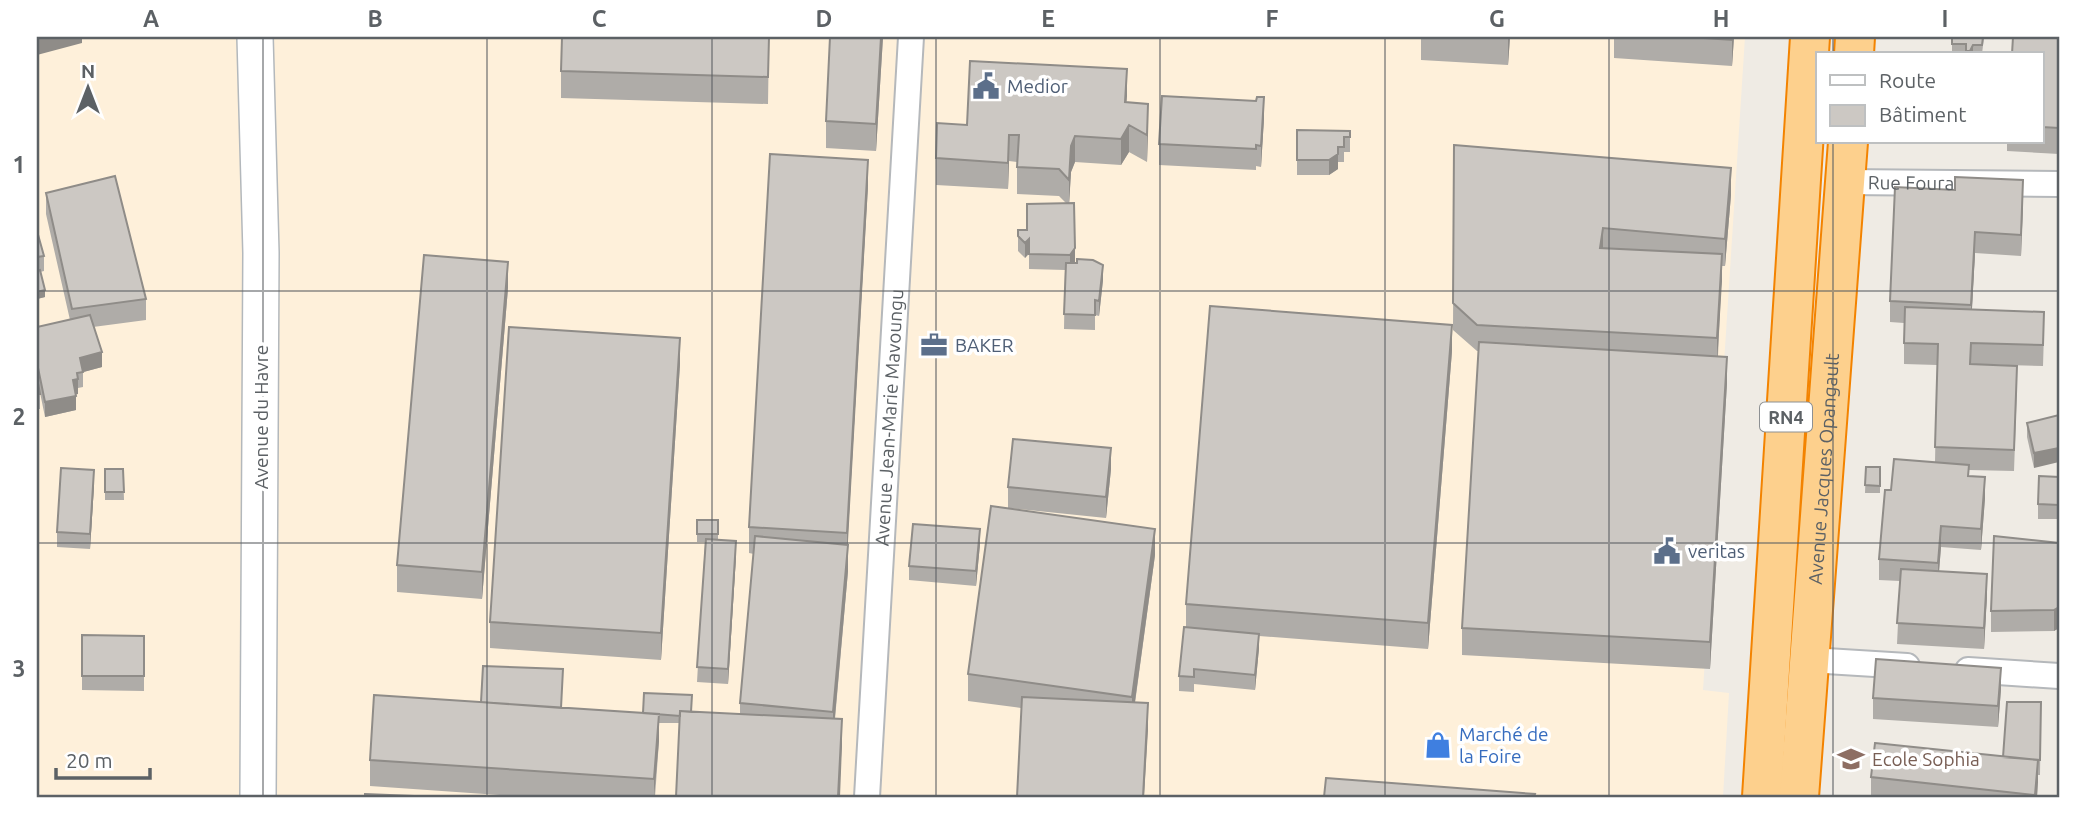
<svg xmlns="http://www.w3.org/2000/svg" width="2096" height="834" viewBox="0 0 2096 834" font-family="Ubuntu,sans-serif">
	<rect width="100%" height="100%" fill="#efebe4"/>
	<path fill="#fef0da" d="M37,37h1708l-42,653 26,3 -6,104h-1686z"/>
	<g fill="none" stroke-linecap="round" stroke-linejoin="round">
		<defs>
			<g id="street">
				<path id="s1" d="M1846,182l213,2"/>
				<path d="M1810,660l97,6"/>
				<path d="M1968,670l91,6"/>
				<path id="s2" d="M867,797l44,-760"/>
			</g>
			<path id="secondary" d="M255,37l6,216 -3,544"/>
			<g id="highway">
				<path d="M1854,54l1,-17"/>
				<path d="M1762,797l48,-760"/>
				<path id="s3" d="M1799,797l49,-655"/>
			</g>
		</defs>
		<use href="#street" stroke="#b5b8bb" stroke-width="28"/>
		<use href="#secondary" stroke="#b3b8bc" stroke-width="38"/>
		<use href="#highway" stroke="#f38300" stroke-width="42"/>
		<use href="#street" stroke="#fff" stroke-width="24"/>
		<use href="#secondary" stroke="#fff" stroke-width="35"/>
		<use href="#highway" stroke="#fdd08d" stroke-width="38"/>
	</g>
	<path fill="#afaca8" d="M769,37l-1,67 -207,-6v-27z
		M830,37h53l-7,114 -50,-3v-27z
		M1421,37h89l-2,28 -87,-5z
		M1614,37h120l-2,29 -118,-8z
		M1952,37h32l-2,17h-30z
		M2059,37v117l-52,-3v-9h35v-88z
		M1127,102l21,28 -1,32 -18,-10 -8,13 -46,-3 -4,10 -2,31 6,60 28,17 -4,36 -4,-1v15l-31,-1 1,-59 -36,-1v-15l-4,4 -7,-7v-21h9l39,-27 -7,-7 -42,-2v-32l-8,-1 -1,28 -72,-4v-27l31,-33z
		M1264,118l-3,49 -5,-1v4l-97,-5v-21z
		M1297,130l53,1v21h-6v10h-6v7l-9,6h-32z
		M1454,145l277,50 -6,71h-3l-4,90 9,27 -17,286 -248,-14v-27l17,-277h-2l-24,-21z
		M868,186l-21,359 1,26 -13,148 7,27 -162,-23h-21v18l-4,56h-125l-160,-11v-26l192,-52 81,5 48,-1 49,2v-11l14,-149 -5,-1v-26z
		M1895,187l128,15 -2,54 -46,-3 -3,56 72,24 -1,33 -72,-2 46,23 -3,84 -45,-1v6l16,22 -4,52 -40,-3 -2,24 48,24 -3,54 -87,-5 3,-63 -21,-1v-21l12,-69 44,-28 2,-97 -33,-1v-41l-14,-1v-21z
		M46,193l100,106v21l-53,7 9,40 -19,5v15l-5,1v6h-2v16l-31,7 -8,-39v-51l33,-7 -24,-106z
		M37,231l7,25v15l-4,1 5,25 -8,2z
		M508,288l-26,311 -85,-7v-27z
		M1452,351l-24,298 -169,-13v12l-4,42 -61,-6v8l-15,-1v-15l7,-49v-23z
		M680,364l-19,296 -171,-12v-26z
		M37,378l3,16v15h-3z
		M2059,415l-25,53 -7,-31v-14z
		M1866,467h14v26h-15z
		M105,469h18l1,31h-19z
		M1111,469l-5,49 -98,-10v-21z
		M2059,477v42h-21v-15z
		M94,485l-4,64 -33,-2v-15z
		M697,520h21v20l18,16 -8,128 -31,-2 8,-140h-8z
		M2059,543v85l-5,3 -63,1v-21z
		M980,544l-4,42 -67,-6v-14z
		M1155,555l-20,148 13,27 -127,-22 -53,-7v-27z
		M82,635l62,1v55l-62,-1z
		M2001,689l-3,38 -125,-8v-21z
		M2041,702l-1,73h-2l-1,22h-166v-20l132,-20z"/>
	<path fill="#8f8c88" d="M37,37h45v6l-45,12z
		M881,37h2l-7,114v-27z
		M1508,37h2l-2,28z
		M1732,37h2l-2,29z
		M1973,45v9h-3v-3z
		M1127,69v27l-2,32v-26z
		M1264,97v21l-3,49v-21z
		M1148,104v26l-1,32v-27z
		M1129,125v27l-8,13v-26z
		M1009,135v26l-1,28v-26z
		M1075,136v26l-4,10 -2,34v-26l2,-34z
		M1338,154v15l-9,6v-15z
		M868,160v26l-21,373v-26z
		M1731,168v27l-6,71v-27z
		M2023,180v22l-2,54v-21z
		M1603,228v26l-3,-6z
		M1975,232v21l-4,73v-21z
		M1029,239v14l-4,5v-15z
		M1075,248v15l-5,7v-15z
		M1722,254v27l-5,83v-26z
		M508,262v26l-26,311v-27z
		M1103,265v15l-4,36v-15z
		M45,290v7l-8,2v-7z
		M1452,325v26l-24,298v-26z
		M680,338v26l-19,296v-27z
		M102,352v15l-22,6v-15z
		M1727,357v26l-17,286v-27z
		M78,379v15l-5,1v-15z
		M76,396v14l-31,7v-15z
		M1111,448v21l-5,49v-21z
		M2059,448v14l-25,6v-15z
		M94,470v15l-4,64v-15z
		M1985,477v21l-4,52v-21z
		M1941,526v21l-3,37v-21z
		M980,529v15l-4,42v-15z
		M1155,529v26l-23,168v-26z
		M736,541v15l-8,128v-15z
		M848,545v26l-15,167v-26z
		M1987,574v21l-3,54v-21z
		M2059,607v21l-5,3v-21z
		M1259,634v14l-4,42v-15z
		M2001,668v21l-3,38v-21z
		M1148,703v27l-4,67h-1z
		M659,714v27l-5,56v-18z
		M842,719v27l-2,51h-2z
		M2038,760v22l-1,15h-2z"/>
	<path fill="#ccc8c3" stroke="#8f8c88" stroke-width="2" d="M562,37h207l-1,40 -207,-6z
		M830,37h51l-5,87 -50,-3z
		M1483,37h25v1z
		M1689,37h43v3z
		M1952,37h31l-1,8h-9l-3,6h-4v-7h-14z
		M2013,37h46v91l-17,-1v-73h-30z
		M970,61l157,8 -2,33 23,2 -1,31 -18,-10 -8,14 -46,-3 -4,10 -2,34 -10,-11 -42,-2 2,-32h-10l-1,28 -72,-5 1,-35 30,2z
		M1162,96l94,5 1,-4h7l-3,49 -5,-1v4l-97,-5z
		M1297,130l53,1v6h-6v10h-6v7l-9,6h-32z
		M1454,145l277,23 -6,71 -122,-11 -3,20 122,6 -5,84 -240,-13 -24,-22z
		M770,154l98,6 -21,373 -98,-6z
		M115,176l31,123 -74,10 -26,-116z
		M1955,177l68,3 -2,55 -46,-3 -4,73 -81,-4 5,-114 60,3z
		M1074,203l1,45 -5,7 -41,-1v-15l-4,4 -7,-7v-6h9v-26z
		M37,231l7,25 -7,1z
		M424,255l84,7 -26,310 -85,-7z
		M1077,259l16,1 10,5 -4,36 -4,-1v15l-31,-1 2,-51h11z
		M40,270l5,20 -8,2v-21z
		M1210,306l242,19 -24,298 -242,-19z
		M1905,307l139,5 -1,33 -72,-2 -1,21 47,2 -3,84 -79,-3 3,-103 -34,-1z
		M90,315l12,37 -22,6 3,14 -6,1 1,6 -5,1 3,16 -31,6 -8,-39v-36z
		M509,327l171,11 -19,295 -171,-11z
		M1479,342l248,15 -17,285 -248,-14z
		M37,378l3,16h-3z
		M2059,415v33l-25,5 -7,-30z
		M1013,439l98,9 -5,49 -98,-10z
		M1894,459l75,6 -1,11 17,1 -4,52 -40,-3 -3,37 -59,-4 6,-69h6z
		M1866,467h14v19l-15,-1z
		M61,468l33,2 -4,64 -33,-2z
		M105,469h18l1,23h-19z
		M2039,476l20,1v28l-21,-1z
		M991,506l164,23 -23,168 -164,-23z
		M697,520h21v14h-21z
		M913,524l67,5 -4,42 -67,-5z
		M755,536l93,9 -15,167 -93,-9z
		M1994,536l65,7v64l-5,3 -63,1z
		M706,539l30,2 -8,128 -31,-2z
		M1901,569l86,5 -3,54 -87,-5z
		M1184,627l75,7 -4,41 -61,-6v8l-15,-1z
		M82,635l62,1v40h-62z
		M1876,659l125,9 -3,38 -125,-8z
		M483,666l80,3 -2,39 -80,-6z
		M644,693l48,2 -1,17 -11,-1v5l-37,-3z
		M374,695l285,19 -5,65 -284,-19z
		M1022,697l126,6 -5,94h-126z
		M2007,702h34l-1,58 -37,-3z
		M680,711l162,8 -4,78h-162z
		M1875,743l163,17 -3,35 -164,-18z
		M1326,778l209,16 -1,3h-210z
		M365,794l74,3h-74z"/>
	<path fill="none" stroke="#5c6165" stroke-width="2" stroke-opacity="0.55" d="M263,37v760M487,37v760M712,37v760M936,37v760M1160,37v760M1385,37v760M1609,37v760M1833,37v17M1833,142v655M37,291h2022M37,543h2022"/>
	<defs>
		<symbol id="civic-bare" viewBox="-9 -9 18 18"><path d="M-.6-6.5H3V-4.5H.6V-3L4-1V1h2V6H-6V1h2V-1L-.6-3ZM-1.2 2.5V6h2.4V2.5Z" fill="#5c6f8a" stroke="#fff" stroke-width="2.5" paint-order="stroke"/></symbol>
		<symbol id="office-bare" viewBox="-9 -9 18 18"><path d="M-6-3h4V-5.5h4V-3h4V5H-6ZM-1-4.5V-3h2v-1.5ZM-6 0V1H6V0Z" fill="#5c6f8a" stroke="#fff" stroke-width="2.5" paint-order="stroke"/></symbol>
		<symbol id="shop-bare" viewBox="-9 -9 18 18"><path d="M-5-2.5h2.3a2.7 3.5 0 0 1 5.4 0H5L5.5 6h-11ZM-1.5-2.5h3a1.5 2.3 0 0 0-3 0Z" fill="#3f7fe0" stroke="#fff" stroke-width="2.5" paint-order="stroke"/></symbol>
		<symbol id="school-bare" viewBox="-9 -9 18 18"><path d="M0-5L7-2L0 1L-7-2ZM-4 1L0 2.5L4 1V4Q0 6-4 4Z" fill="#8d6e63" stroke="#fff" stroke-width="2.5" paint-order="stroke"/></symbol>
	</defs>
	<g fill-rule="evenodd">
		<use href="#civic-bare" x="967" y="67" width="38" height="38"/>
		<use href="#office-bare" x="915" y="326" width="38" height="38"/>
		<use href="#civic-bare" x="1648" y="532" width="38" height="38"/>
		<use href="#shop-bare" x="1419" y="726" width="38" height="38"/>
		<use href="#school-bare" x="1832" y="740" width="38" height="38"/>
	</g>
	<g text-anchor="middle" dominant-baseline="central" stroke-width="7" stroke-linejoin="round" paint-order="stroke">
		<rect fill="#fff" stroke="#8d9093" stroke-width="2" x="1760" y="402.5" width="52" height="29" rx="5"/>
		<g font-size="18" font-weight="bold" fill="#5c6165">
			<text x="1786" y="417">RN4</text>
		</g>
		<g font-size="19" fill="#4e5e75" stroke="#fff" text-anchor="start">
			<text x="1007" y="86">Medior</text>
			<text x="955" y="345">BAKER</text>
			<text x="1688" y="551">veritas</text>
		</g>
		<g font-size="19" fill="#5c6165" stroke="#fff">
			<text stroke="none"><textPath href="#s1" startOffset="65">Rue Foura</textPath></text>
			<text transform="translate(261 417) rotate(-90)">Avenue du Havre</text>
			<text stroke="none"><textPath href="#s2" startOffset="380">Avenue Jean-Marie Mavoungu</textPath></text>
			<text stroke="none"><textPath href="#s3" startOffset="329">Avenue Jacques Opangault</textPath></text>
		</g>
		<g font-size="19" fill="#366cbe" stroke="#fff" text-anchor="start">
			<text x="1459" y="734">Marché de<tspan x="1459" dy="22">la Foire</tspan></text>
		</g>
		<g font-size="19" fill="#785e54" stroke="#fff" text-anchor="start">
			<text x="1872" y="759">Ecole Sophia</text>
		</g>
	</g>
	<rect width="2096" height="834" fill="none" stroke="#ffffff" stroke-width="77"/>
	<rect x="1816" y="52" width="228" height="91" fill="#ffffff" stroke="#bec0c1" stroke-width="2"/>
	<rect x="1830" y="75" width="35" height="10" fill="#ffffff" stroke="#bec0c1" stroke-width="2"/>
	<text x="1879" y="88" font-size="21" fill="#5c6165">Route</text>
	<rect x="1830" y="105" width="35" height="21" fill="#ccc8c3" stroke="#bec0c1" stroke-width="2"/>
	<text x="1879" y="122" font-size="21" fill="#5c6165">Bâtiment</text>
	<g transform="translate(88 88)" stroke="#ffffff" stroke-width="5" paint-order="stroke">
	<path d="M0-5L12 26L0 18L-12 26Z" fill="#5c6165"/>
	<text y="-10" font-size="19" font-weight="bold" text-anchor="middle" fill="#5c6165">N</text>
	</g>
	<path d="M56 768v10h94v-10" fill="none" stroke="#5c6165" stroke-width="3.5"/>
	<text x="66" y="768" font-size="21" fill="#5c6165" stroke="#ffffff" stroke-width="5" paint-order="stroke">20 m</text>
	<rect x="38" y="38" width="2020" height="758" fill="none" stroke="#5c6165" stroke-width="2.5"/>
	<g font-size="23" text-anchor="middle" font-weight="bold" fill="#5c6165">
		<text x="151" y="27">A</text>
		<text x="375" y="27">B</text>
		<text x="599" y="27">C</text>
		<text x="824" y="27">D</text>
		<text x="1048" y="27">E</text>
		<text x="1272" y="27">F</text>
		<text x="1497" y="27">G</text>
		<text x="1721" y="27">H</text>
		<text x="1945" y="27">I</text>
		<text x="19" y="173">1</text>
		<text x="19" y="425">2</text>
		<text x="19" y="677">3</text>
	</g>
</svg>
